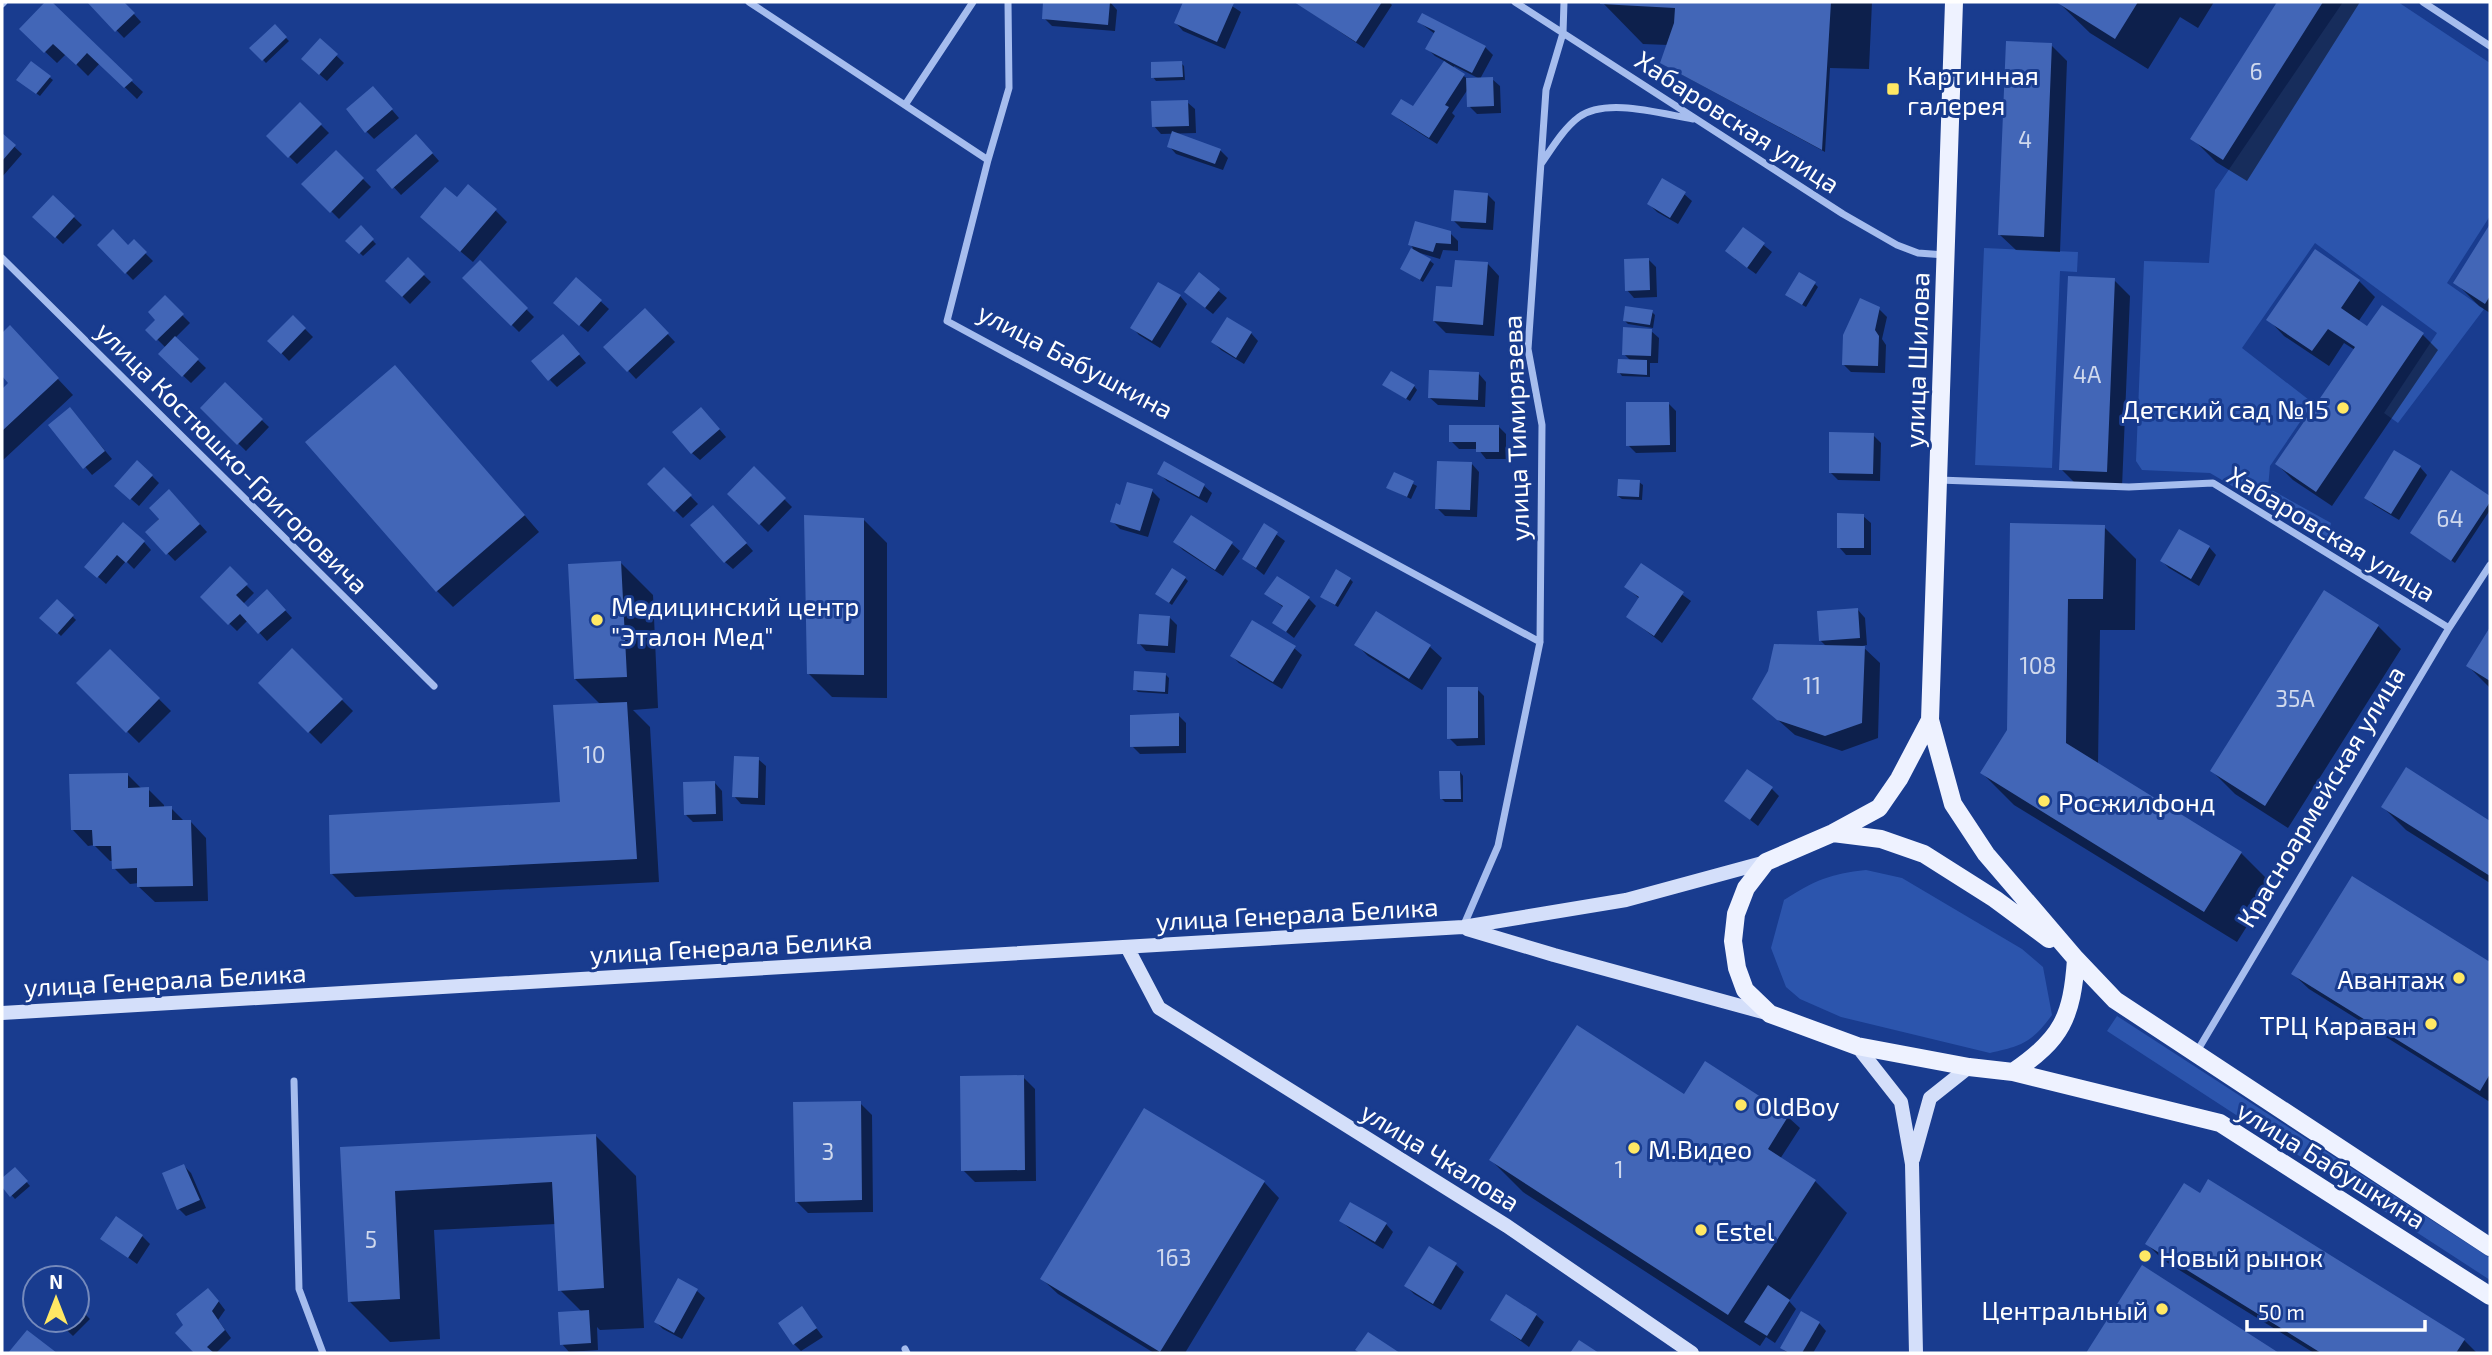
<svg xmlns="http://www.w3.org/2000/svg" width="2492" height="1355" viewBox="0 0 2492 1355" font-family="'Exo 2',sans-serif">
	<rect width="100%" height="100%" fill="#193c8f"/>
	<path fill="#2c55ad" d="M2343,2h55l92,61v153l-43,67 37,26 -86,114 -14,-10 53,-80 -122,-90 -73,105 71,55 -43,63 -2,22 63,35 -4,19 -117,-69 -68,-3 -6,-9 8,-200 65,2 6,-73z
		M1984,248l94,4 -1,20 -17,-1 -8,197 -77,-3z
		M1866,870l36,8 120,71 21,18 9,48c-20,27 -29,31 -62,38l-149,-36 -41,-18 -14,-12 -15,-39 13,-48c31,-20 46,-26 82,-30z
		M2117,1016l373,242v22l-383,-249z"/>
	<path fill="#0007" d="M47,2l96,90 -6,7 -37,-36 -12,13 -22,-22 -9,9 -36,-34z
		M89,2h34l18,20 -17,16z
		M1045,2h65l7,8 -2,21 -63,-5 -8,-8z
		M1185,2h41l15,10 -16,37 -42,-18 -7,-8z
		M1296,2h93l3,3 -28,43z
		M1602,2h270l-3,67 -39,-1 -5,84 -159,-86 2,-21 -25,-1z
		M2058,2h156l-16,26 -18,-11 -32,52 -58,-36z
		M2279,2h81l-113,179 -31,-19 -23,-23z
		M1419,22l66,25 8,8 -13,24 -26,-13 -1,2 16,12 23,-1 8,7 1,27 -24,1 -8,-8 -1,-17 -16,24 3,3 -18,28 -36,-23 -8,-7 20,-5 33,-47 -11,-6 -7,-7 7,-15z
		M275,27l14,14 -23,22 -14,-15z
		M320,40l24,23 -17,18 -17,-15z
		M2051,45l16,16 -7,191 -44,-2 -16,-15z
		M1181,63l3,3 1,14 -29,1 -3,-4z
		M49,77l4,3 -13,16 -18,-13z
		M380,96l19,22 -25,21 -8,-8z
		M1187,102l8,7 1,24 -35,1 -7,-8z
		M300,104l29,29 -32,31 -29,-28z
		M2,135l20,19 -20,23z
		M424,144l15,17 -38,34 -23,-25z
		M1169,146l51,4 8,8 -5,12 -47,-16z
		M336,152l35,35 -32,32 -35,-35z
		M1684,194l8,7 -14,23 -21,-12 -8,-8z
		M1488,195l7,7 -2,28 -32,-2 -8,-8z
		M53,197l29,28 -19,19 -28,-27z
		M457,200l38,10 12,12 -34,40 -39,-33z
		M361,228l15,16 -13,12 -15,-15z
		M2490,228v85l-11,-7 -23,-23z
		M1744,229l28,23 -16,22 -21,-15z
		M1450,233l8,8v10l-15,-1 -3,9 -20,-6 14,11 -11,18 -21,-13 11,-21 -3,-4z
		M134,242l19,19 -20,19 -34,-35 29,3z
		M408,260l23,22 -21,22 -23,-23z
		M1649,260l7,7 1,30 -23,1 -7,-8z
		M480,263l54,54 -15,15 -54,-54z
		M1488,264l11,12 -5,60 -48,-3 -12,-12 20,-32z
		M1199,275l28,23 -14,16 -19,-15z
		M576,279l33,30 -21,23 -26,-22z
		M2114,280l16,16 -8,191 -45,-2 -16,-16z
		M2359,281l16,16 -17,25 10,7 55,6 15,15 -106,156 -39,-26 -16,-16 78,-114 -11,-7 -15,23 -45,-30 -15,-16z
		M1815,284l3,3 -12,20 -16,-9z
		M1180,296l7,8 -27,44 -21,-13 -7,-8z
		M165,298l25,25 -15,15 31,30 -15,15 -31,-29 6,-6 -18,-18 10,-10z
		M1879,309l8,8 -5,22 4,6 -1,28 -34,-1 -7,-7z
		M645,310l30,32 -39,37 -30,-32z
		M1652,312l3,3 -2,13 -25,-4 -3,-3z
		M293,317l20,20 -24,24 -20,-21z
		M10,328l63,67 -71,66v-70l8,-8 -8,-9v-39z
		M1651,331l8,7 -1,25h-8v14l-28,-1 -3,-4 12,-11 -7,-7z
		M1251,333l7,8 -14,23 -23,-14 -8,-8z
		M570,344l16,19 -29,24 -7,-7z
		M1479,374l7,8 -1,25 -47,-2 -8,-7z
		M410,383l129,149 -86,75 -16,-16z
		M225,385l44,42 -23,24 -44,-43z
		M1414,386l3,4 -7,11 -22,-13z
		M1669,404l7,7v41l-40,1 -8,-8z
		M708,416l18,21 -26,23 -8,-7z
		M77,417l35,42 -20,16 -41,-49z
		M1499,427l7,7v25h-20l-8,-10h-19l-8,-8z
		M1873,435l8,8 -1,38 -42,-1 -8,-8z
		M1165,463l39,23 8,7 -5,10 -40,-22 -8,-8z
		M1472,464l7,8 -2,45 -32,-1 -8,-8z
		M2420,467l7,8 -28,45 -25,-15 -8,-7z
		M664,469l34,35 -15,14 -34,-34z
		M754,469l38,38 -24,25 -39,-38z
		M2452,473l38,25v12l-35,53 -40,-27z
		M1394,474l23,12 -6,13 -23,-11z
		M152,476l7,7 -20,23 -15,-13z
		M1639,482l4,3 -1,15 -20,-1 -4,-3z
		M1152,491l8,8 -12,38 -28,-8 -8,-8 9,-14z
		M177,499l30,33 -32,29 -28,-29z
		M720,514l33,37 -20,18 -8,-7z
		M1863,516l8,7v32h-25l-7,-8z
		M1192,517l40,27 8,7 -17,25 -40,-26 -8,-8z
		M863,519l24,24v155l-55,-1 -23,-23z
		M2012,525l92,2 32,32 -1,71h-35l-2,135 143,88 32,32 -36,57 -223,-137 -32,-32 27,-42z
		M1265,526l20,15 -21,34 -20,-16z
		M144,542l7,8 -17,19 -8,-8 -20,23 -19,-17z
		M2209,547l7,8 -17,31 -30,-18 -7,-7z
		M621,563l32,32 5,113 -25,2 17,17 9,155 -304,15 -23,-23 230,-70 39,-99 -26,-26z
		M1641,565l50,36 -29,42 -34,-26 12,-18 -14,-12z
		M230,569l24,24 -11,11 5,5 27,-10 17,19 -25,23 -19,-21 -11,11 -35,-34z
		M1185,578l3,3 -16,24 -11,-8z
		M1350,579l3,3 -15,25 -12,-7z
		M2325,593l53,33 23,23 -113,179 -53,-34 -23,-23z
		M1267,594l41,4 8,8 -22,32 -20,-16 10,-14z
		M57,601l19,19 -15,16 -19,-18z
		M1858,610l7,8 2,27 -5,1 18,17 -2,75 -36,13 -47,-16 -41,-36 73,-52 -7,-7z
		M1377,613l53,34 12,11 -20,32 -54,-34 -11,-11z
		M1169,617l8,8 -2,28 -29,-2 -7,-8z
		M2490,630v58l-22,-22z
		M1294,648l8,7 -20,34 -43,-26 -7,-7z
		M292,650l61,61 -32,33 -61,-61z
		M110,651l61,60 -32,32 -61,-60z
		M1166,675l3,3 -1,16 -30,-2 -3,-3z
		M1477,689l7,7 1,49 -28,1 -8,-8z
		M1178,715l8,8v30l-46,1 -8,-8z
		M758,759l8,7 -1,39 -24,-1 -7,-8z
		M2406,770l84,53v60l-84,-53 -23,-23z
		M1460,772l3,4v26h-18l-4,-4z
		M127,774l15,15h6l16,16v3h7l14,14h6l15,16 2,63 -53,1 -16,-15v-4l-9,1 -16,-16v-7h-4l-16,-16 -6,1 -15,-16z
		M715,783l7,8 1,30 -30,1 -7,-7z
		M1772,789l7,7 -21,30 -32,-25z
		M2352,878l138,86v138l-181,-113 -16,-15z
		M1705,1063l83,54 12,11 -20,31 35,22 32,32 -58,88 7,8 -21,34 -9,-6 -6,9 -237,-154 -32,-32 193,-63z
		M1023,1077l12,12 1,92 -61,1 -12,-12z
		M860,1103l12,12 1,97 -65,1 -12,-12z
		M595,1135l41,41 8,152 -44,2 -3,-3 1,23 -29,2 -7,-8 20,-32 -22,-22 -4,-66 -122,6 6,109 -50,3 -41,-41 -8,-152z
		M184,1166l7,7 15,35 -20,8 -7,-7z
		M15,1169l15,17 -15,13 -13,-14v-4z
		M1264,1182l15,16 -94,155h-31l-96,-59 -16,-15z
		M1341,1221l45,3 7,8 -10,17 -34,-21z
		M142,1236l8,8 -13,20 -34,-25z
		M2147,1244l317,96 13,13h-163l-151,-93z
		M1429,1248l27,17 8,7 -23,38 -27,-16 -8,-8z
		M2142,1268l134,85h-188z
		M678,1280l19,11 8,7 -23,41 -19,-10 -7,-7z
		M216,1298l9,12 -7,10 13,18 -15,15h-19l-19,-20z
		M77,1306l13,13 -17,17 -17,-16h21z
		M801,1308l22,29 -22,14 -7,-7z
		M1536,1315l8,7 -15,25 -37,-27z
		M1819,1323l7,8 -13,22h-26l-5,-5z"/>
	<path fill="#4266b7" d="M45,2h7l81,78 -9,8 -37,-35 -11,12 -23,-21 -9,9 -25,-24z
		M87,2h37l11,11 -20,19z
		M1043,2h67l-2,23 -66,-6z
		M1183,2l51,1 -17,39 -43,-19z
		M1294,2h88l-26,40z
		M1600,2h231l-9,148 -162,-87 14,-40 1,-15 -75,-4z
		M2056,2h82l-23,37z
		M2277,2h46l-100,158 -33,-21z
		M1422,13l64,33 -14,27 -47,-24 10,-18 -18,-9z
		M275,24l12,13 -25,24 -13,-13z
		M320,38l18,16 -19,21 -18,-16z
		M2006,41l46,2 -8,194 -46,-2z
		M31,61l20,15 -15,18 -20,-14z
		M1182,61l1,16 -32,1v-16z
		M1444,61l21,13 -20,31 4,2 -20,31 -38,-24 10,-15 12,7z
		M1493,77l1,29 -27,1 -1,-29z
		M373,86l20,23 -28,24 -19,-24z
		M1188,100l1,26 -37,1 -1,-26z
		M300,102l22,22 -34,34 -22,-22z
		M1172,131l49,18 -6,15 -48,-17z
		M2,133l14,12 -14,16z
		M416,134l17,19 -41,36 -16,-19z
		M336,150l28,28 -34,35 -29,-29z
		M1662,178l24,14 -16,26 -23,-14z
		M468,184l29,25 -37,43 -40,-35 25,-30 12,10z
		M1454,190l34,3 -2,30 -35,-2z
		M53,195l22,21 -20,22 -23,-21z
		M1415,221l36,10v13l-15,-1 -3,9 -25,-7z
		M2490,224v72l-5,8 -32,-21z
		M361,225l13,14 -15,15 -14,-13z
		M1743,227l22,16 -18,25 -22,-17z
		M113,229l15,16 6,-6 13,13 -22,22 -28,-29z
		M1411,248l20,11 -11,21 -20,-11z
		M2315,249l45,31 -19,28 26,18 15,-21 42,28 -108,159 -41,-28 80,-117 -27,-18 -16,22 -46,-31z
		M408,257l17,17 -23,23 -17,-16z
		M1649,258l1,32 -25,1 -1,-32z
		M480,260l48,48 -17,18 -49,-48z
		M1455,260l33,2 -5,63 -50,-4 3,-35 16,1z
		M1199,272l21,17 -15,19 -21,-16z
		M1799,272l17,10 -14,23 -17,-10z
		M2068,276l47,2 -8,194 -48,-2z
		M576,277l26,23 -23,26 -26,-23z
		M1158,282l23,13 -29,46 -22,-13z
		M165,295l19,19 -28,27 -11,-11 10,-10 -7,-8z
		M1860,298l20,9 -5,23 4,6 -1,30 -36,-1 1,-30z
		M1625,306l28,4 -3,15 -27,-4z
		M645,308l24,25 -42,39 -24,-25z
		M293,315l13,13 -25,26 -14,-13z
		M1227,317l25,15 -16,26 -25,-16z
		M10,325l49,53 -57,53v-42l6,-6 -6,-7v-43z
		M1623,327l29,2 -1,27 -29,-1z
		M563,334l17,20 -32,27 -17,-20z
		M175,336l24,23 -17,18 -24,-23z
		M1618,359l29,1v15l-30,-2z
		M395,365l130,150 -89,77 -131,-150z
		M1429,370l50,2 -1,28 -50,-2z
		M1391,371l24,14 -9,14 -24,-14z
		M225,382l38,37 -26,26 -37,-37z
		M1626,402h43l1,43 -44,1z
		M70,407l35,44 -22,18 -35,-44z
		M701,407l19,22 -29,25 -19,-22z
		M1449,425h50v27h-23v-10h-27z
		M1829,432l45,1 -1,41 -44,-1z
		M2394,450l27,16 -30,48 -27,-16z
		M137,460l16,15 -23,25 -16,-14z
		M1164,461l41,23 -6,13 -42,-23z
		M1437,461l35,1 -2,48 -35,-1z
		M754,466l32,32 -27,27 -32,-31z
		M664,467l28,28 -18,17 -27,-28z
		M2451,470l39,26v6l-39,59 -41,-28z
		M1394,472l20,9 -7,16 -21,-9z
		M1618,479l22,1 -1,17 -22,-1z
		M1127,482l26,7 -13,42 -30,-9 6,-19 4,2z
		M169,489l31,35 -34,31 -21,-23 14,-13 -10,-11z
		M713,505l34,38 -23,20 -34,-38z
		M1837,513l27,1v34h-27z
		M804,515l60,3v157l-57,-1z
		M1191,515l42,27 -18,28 -42,-28z
		M123,522l22,19 -19,22 -9,-8 -20,23 -13,-11z
		M1264,523l14,9 -22,36 -14,-9z
		M2010,523l95,2 -2,74h-35l-2,144 176,109 -38,60 -224,-139 27,-43z
		M2179,529l31,17 -19,33 -31,-18z
		M621,561l6,116 -53,2 -6,-115z
		M1641,563l43,29 -30,44 -28,-19 13,-20 -15,-10z
		M230,566l18,18 -12,11 12,12 19,-18 19,21 -28,24 -18,-20 -12,11 -28,-28z
		M1172,568l14,9 -17,26 -14,-9z
		M1336,569l15,9 -16,27 -15,-8z
		M1277,576l33,21 -24,35 -14,-9 11,-17 -19,-12z
		M2324,590l55,35 -114,181 -55,-35z
		M57,599l17,16 -17,19 -18,-16z
		M1858,608l2,30 -41,3 -2,-30z
		M1376,611l55,34 -22,34 -55,-34z
		M1139,614l31,2 -2,30 -31,-2z
		M1252,620l44,26 -23,36 -43,-26z
		M2490,627v54l-24,-15z
		M1774,644l91,2 -3,77 -37,13 -48,-16 -25,-21 16,-28z
		M292,648l51,51 -35,34 -50,-50z
		M110,649l50,49 -34,35 -50,-50z
		M1134,671l32,2 -1,19 -32,-2z
		M1447,687h31v51l-31,1z
		M627,702l10,157 -307,15 -1,-59 231,-13 -7,-97z
		M1179,713v33l-49,1v-32z
		M734,756l25,1 -1,41 -26,-1z
		M2406,767l84,54v55l-109,-69z
		M1747,769l26,18 -23,33 -26,-19z
		M1439,771h21l1,28h-21z
		M128,773v15l21,-1v20l23,-1v14h19l2,66 -56,1v-19l-25,1 -1,-23h-18l-1,-16h-21l-2,-56z
		M715,781l1,33 -32,1 -1,-33z
		M2352,876l138,86v112l-10,17 -189,-117z
		M1577,1025l107,69 21,-33 84,54 -21,34 48,31 -88,135 -239,-155z
		M1024,1075l1,95 -64,1 -1,-95z
		M861,1101l1,99 -67,2 -2,-100z
		M1144,1108l121,73 -105,171 -120,-73z
		M596,1134l8,154 -46,3 -6,-109 -157,9 5,108 -52,3 -8,-155z
		M184,1164l16,36 -23,10 -15,-37z
		M15,1167l13,14 -18,16 -8,-10v-9z
		M2208,1179l257,160 -9,14h-135l-176,-109 39,-61 16,10z
		M1350,1202l37,21 -12,19 -36,-21z
		M116,1216l27,19 -15,23 -28,-19z
		M1429,1246l28,17 -24,41 -29,-18z
		M2142,1265l137,88h-193z
		M678,1278l20,11 -24,44 -20,-11z
		M1768,1285l22,15 -23,36 -23,-14z
		M208,1288l11,13 -7,10 13,19 -18,17 7,6h-20l-19,-20 8,-8 -7,-11z
		M1506,1294l31,20 -16,26 -31,-20z
		M802,1306l15,22 -24,17 -15,-22z
		M589,1310l2,33 -31,2 -2,-33z
		M1801,1311l19,11 -18,31h-13l-9,-5z
		M27,1330l30,23h-49z
		M1368,1332l32,21h-40l-5,-3z
		M1579,1340l20,13h-29z"/>
	<g fill="none" stroke-linecap="round" stroke-linejoin="round">
		<path stroke="#a6bdee" stroke-width="7" d="M749,2l239,158 -41,161 593,321
			M1515,2l328,212 54,31 21,8 27,2
			M2423,2l67,44
			M2,4l2,-2
			M905,105l68,-103
			M988,160l21,-72 -1,-86
			M1541,164c11,-16 23,-36 38,-47 27,-20 83,-3 114,2
			M2,258l432,428
			M1939,480l190,7 84,-4 236,145
			M1463,927l35,-81 42,-204 2,-217 -14,-76 18,-259 17,-57 1,-31
			M2196,1053l253,-425 41,-63
			M294,1081l5,208 24,64
			M905,1349l2,4"/>
		<path stroke="#d4dffa" stroke-width="14" d="M1467,929l87,26 216,59
			M1127,947l32,61 348,218 185,127
			M2,1013l1461,-86 163,-27 140,-38
			M1857,1046l44,56 11,62 4,189
			M1913,1159l17,-61 39,-31"/>
		<path stroke="#eef2ff" stroke-width="18" d="M1954,2l-24,718 23,84 33,50 90,105 39,41 375,247
			M1930,720l-31,59 -20,29 -46,25 -67,29 -20,26 -10,26 -3,27 4,27 8,22 25,24 87,32 112,21 44,5 207,51 270,173
			M1833,833l48,6 43,15 71,45 54,40
			M2013,1072c49,-33 59,-55 63,-113"/>
	</g>
	<g fill="#ffe864" stroke="#193c8f" stroke-width="2.5">
		<rect x="1886" y="82" width="14" height="14" rx="3.5"/>
		<circle cx="2343" cy="408" r="7"/>
		<circle cx="597" cy="620" r="7"/>
		<circle cx="2044" cy="801" r="7"/>
		<circle cx="2459" cy="978" r="7"/>
		<circle cx="2431" cy="1024" r="7"/>
		<circle cx="1741" cy="1105" r="7"/>
		<circle cx="1634" cy="1148" r="7"/>
		<circle cx="1701" cy="1230" r="7"/>
		<circle cx="2145" cy="1256" r="7"/>
		<circle cx="2162" cy="1309" r="7"/>
	</g>
	<g text-anchor="middle" dominant-baseline="central" stroke-width="6" stroke-linejoin="round" paint-order="stroke">
		<g font-size="23" fill="#d0d9ed">
			<text x="2256" y="71">6</text>
			<text x="2025" y="139">4</text>
			<text x="2087" y="374">4А</text>
			<text x="2450" y="518">64</text>
			<text x="2038" y="665">108</text>
			<text x="1812" y="685">11</text>
			<text x="2295" y="698">35А</text>
			<text x="594" y="754">10</text>
			<text x="828" y="1151">3</text>
			<text x="1619" y="1169">1</text>
			<text x="371" y="1239">5</text>
			<text x="1174" y="1257">163</text>
		</g>
		<g font-size="26" fill="#fff" stroke="#193c8f" text-anchor="start">
			<text x="1907" y="74">Картинная<tspan x="1907" dy="30">галерея</tspan></text>
			<text x="2329" y="408" text-anchor="end">Детский сад №15</text>
			<text x="611" y="605">Медицинский центр<tspan x="611" dy="30">"Эталон Мед"</tspan></text>
			<text x="2058" y="801">Росжилфонд</text>
			<text x="2445" y="978" text-anchor="end">Авантаж</text>
			<text x="2417" y="1024" text-anchor="end">ТРЦ Караван</text>
			<text x="1755" y="1105">OldBoy</text>
			<text x="1648" y="1148">М.Видео</text>
			<text x="1715" y="1230">Estel</text>
			<text x="2159" y="1256">Новый рынок</text>
			<text x="2148" y="1309" text-anchor="end">Центральный</text>
		</g>
		<g font-size="26" fill="#fff" stroke="#193c8f">
			<text transform="translate(1738 121) rotate(33)">Хабаровская улица</text>
			<text transform="translate(1076 360) rotate(28)">улица Бабушкина</text>
			<text transform="translate(1916 360) rotate(-88)">улица Шилова</text>
			<text transform="translate(1515 428) rotate(-92)">улица Тимирязева</text>
			<text transform="translate(233 457) rotate(45)">улица Костюшко-Григоровича</text>
			<text transform="translate(2332 533) rotate(31)">Хабаровская улица</text>
			<text transform="translate(2320 796) rotate(-59)">Красноармейская улица</text>
			<text transform="translate(1297 913) rotate(-3)">улица Генерала Белика</text>
			<text transform="translate(731 946) rotate(-3)">улица Генерала Белика</text>
			<text transform="translate(165 979) rotate(-3)">улица Генерала Белика</text>
			<text transform="translate(1441 1156) rotate(32)">улица Чкалова</text>
			<text transform="translate(2332 1164) rotate(32)">улица Бабушкина</text>
		</g>
	</g>
	<rect width="2492" height="1355" fill="none" stroke="#ffffff" stroke-width="7"/>
	<g transform="translate(56 1299)"><circle r="33" fill="#193c8f" stroke="#758abc" stroke-width="2"/>
	<path d="M0-5L12 26L0 18L-12 26Z" fill="#ffe864"/>
	<text y="-10" font-size="19" font-weight="bold" text-anchor="middle" fill="#ffffff">N</text>
	</g>
	<path d="M2247 1320v10h178v-10" fill="none" stroke="#ffffff" stroke-width="3.5"/>
	<text x="2258" y="1320" font-size="21" fill="#ffffff" stroke="#193c8f" stroke-width="5" paint-order="stroke">50 m</text>
</svg>
